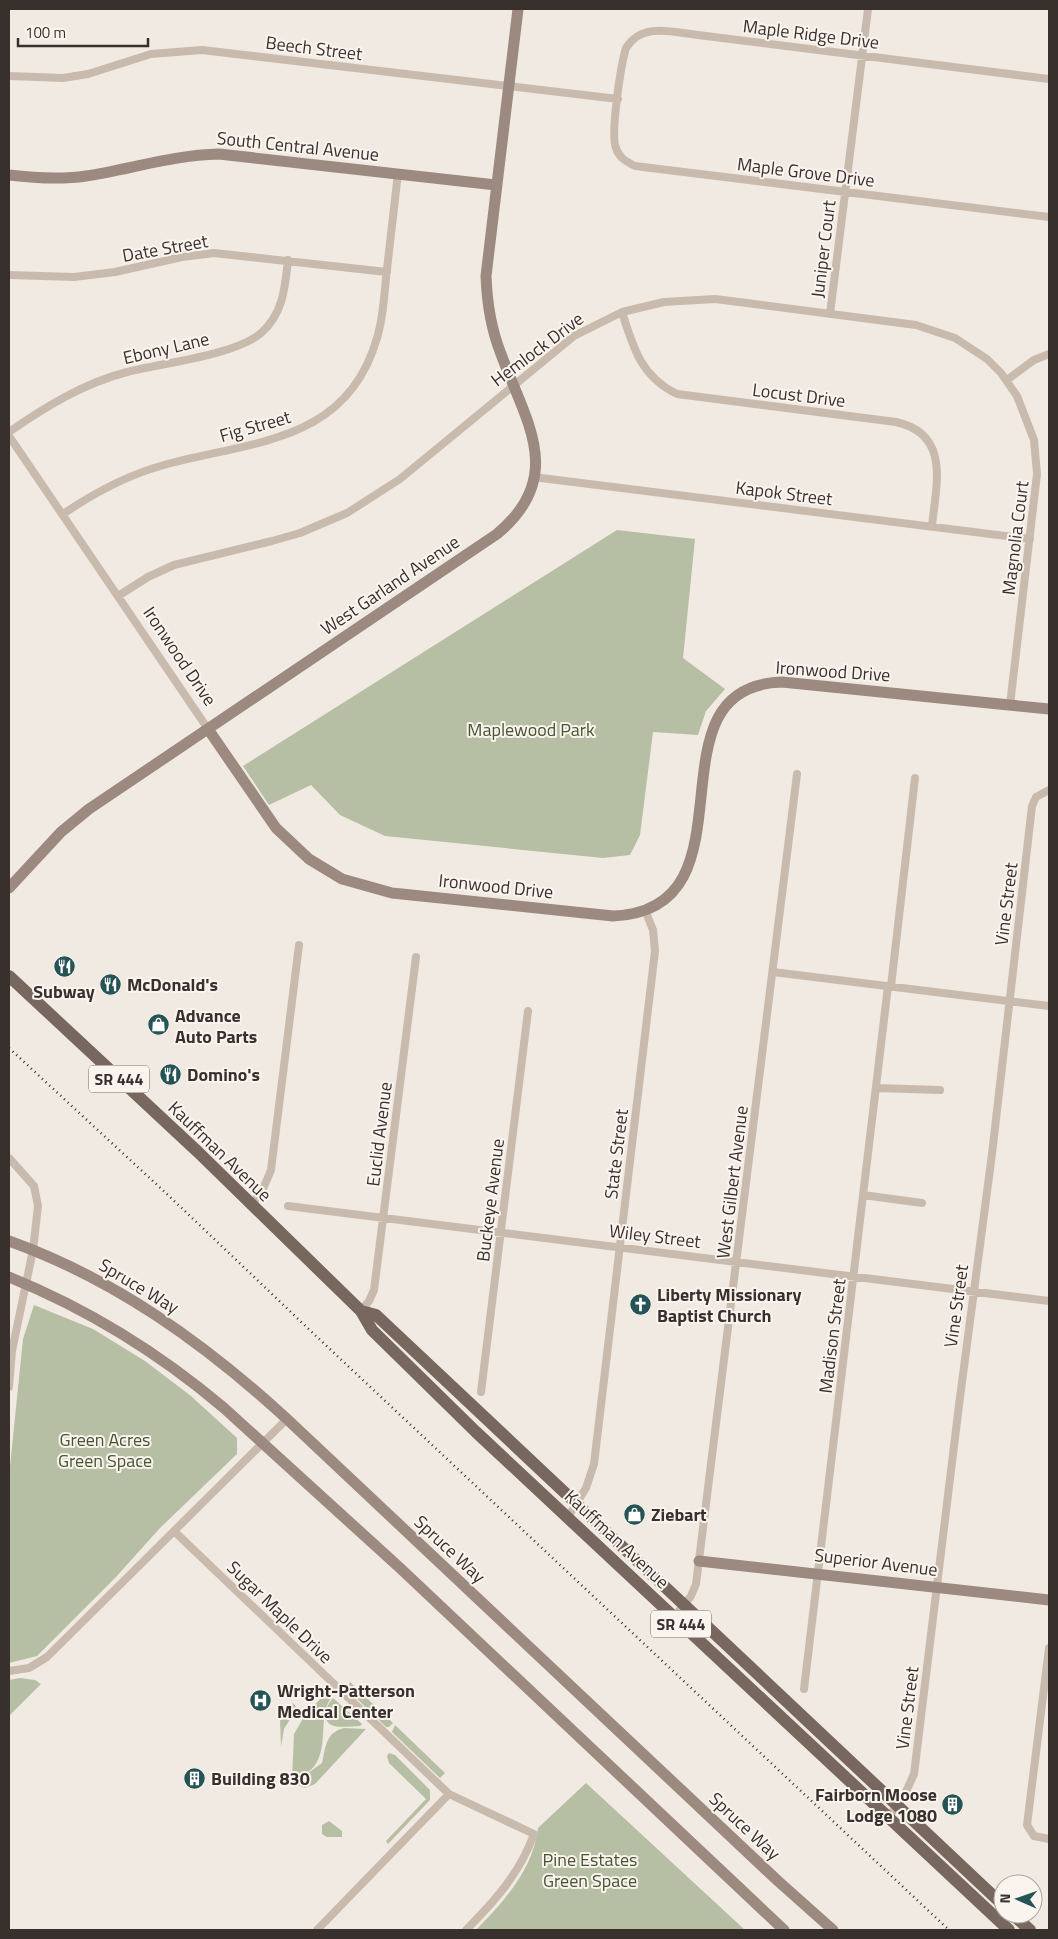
<svg xmlns="http://www.w3.org/2000/svg" width="1058" height="1939" viewBox="0 0 1058 1939" font-family="'Titillium Web',sans-serif">
	<rect width="100%" height="100%" fill="#f1eae2"/>
	<path fill="#b6bfa3" d="M617,530l78,9 -12,119 42,31 -19,22 -8,24 -45,-3 -13,103 -10,20 -27,3 -218,-22 -45,-21 -29,-30 -42,20 -26,-39z
		M34,1305l59,24 52,32 46,35 46,42v16l-77,74 -44,49 -79,79 -28,7v-187l14,-137z
		M20,1678l15,2 6,4 -32,32v-36z
		M350,1682l43,41 -4,4h-3l-39,-38z
		M326,1693l6,4c-19,22 7,71 -40,82l2,-45 11,-19z
		M333,1698l29,26 -2,2c-13,0 -37,6 -34,-14 1,-6 3,-9 7,-14z
		M293,1703l4,5 -13,21 -3,18 -1,-29z
		M395,1725l50,48 -5,5 -48,-46z
		M344,1728l22,1 -51,55 -10,4 -8,-3v-4l25,-18c4,-16 3,-30 22,-35z
		M389,1753l6,2 35,35v10l-42,44 -2,-3 40,-42 -37,-36 -2,-7z
		M586,1783l159,147h-269c28,-29 57,-60 62,-102z
		M329,1821l13,10v6h-15l-5,-3v-9z"/>
	<g fill="none" stroke-linecap="round" stroke-linejoin="round">
		<path stroke="#c9baae" stroke-width="8" d="M9,76l54,2 25,-4 63,-20 51,-4 416,49
			M1049,79l-351,-44c-26,-3 -56,-13 -72,13 -5,16 -16,87 -10,100 3,10 11,14 19,18l414,51
			M9,275l65,2 41,-5 67,-15 32,-4 173,19
			M622,312c11,35 19,65 55,82l219,28c55,12 40,63 36,104
			M830,314l38,-305
			M1007,380l27,-20 15,-6
			M9,432c36,-25 75,-49 118,-60 35,-9 109,-17 134,-39 22,-19 24,-45 27,-73
			M9,436l199,293
			M533,477l497,62
			M63,514c31,-21 64,-39 101,-49 86,-24 183,-21 213,-127 6,-19 7,-40 9,-60 4,-35 8,-70 12,-105
			M118,596l30,-19 26,-12 98,-24 28,-8 47,-20 53,-34 174,-143 48,-24 42,-10 51,-3 32,4 169,22 39,13 32,21 14,14 16,23 17,44 3,34 -27,231
			M773,972l276,34
			M891,986l24,-208
			M876,1088l64,2
			M9,1158l25,28 4,20 -5,44 -21,101 -3,36
			M863,1195l59,8
			M251,1206l12,-17 8,-19 28,-225
			M288,1206l761,95
			M361,1311l8,-10 5,-11 42,-333
			M481,1392l47,-381
			M568,1517l18,-29 8,-24 61,-513 -2,-21 -8,-20
			M174,1531l275,263 85,40c-14,39 -39,67 -68,96
			M674,1617l17,-21 5,-12 101,-810
			M1049,1648l-22,177 7,11 15,3
			M9,1671l20,-3 18,-11 240,-238
			M804,1689l84,-703
			M888,1818l17,-24 9,-20 45,-369 33,-251 40,-348 4,-9 13,-7
			M317,1930l132,-136"/>
		<path stroke="#9c8a80" stroke-width="11" d="M9,175c25,3 51,5 77,1 45,-7 87,-21 133,-22l277,31
			M208,729l68,99 33,31 33,20 50,14 221,23c150,-6 28,-230 169,-234l267,27
			M9,888l52,-56 28,-23 408,-275c70,-58 28,-114 4,-180 -10,-25 -14,-51 -15,-78l32,-267
			M9,1241c106,38 195,102 278,178l491,462 55,49
			M9,1277c79,32 150,76 215,131l176,160 384,362
			M699,1561l350,39"/>
		<path stroke="#78675f" stroke-width="12" d="M9,976l189,176 163,159 11,19 104,102 533,498
			M361,1311l15,4 627,590
			M1012,1914l18,16"/>
		<path stroke="#38302c" stroke-width="2.5" stroke-dasharray="1 4" stroke-linecap="butt" d="M9,1048l159,147 148,141 633,594"/>
	</g>
	<defs>
		<symbol id="restaurant-disc" viewBox="-11 -11 22 22"><circle r="9.5" fill="#255356" stroke="#f9f4ee"/><path d="M-5-6h1v4h1v-4h1v4h1v-4h1v5L-1.5 .5V6h-2V.5L-5-1ZM5-6V6H3V1.5H1.5Q1.5-4 5-6Z" fill="#fff"/></symbol>
		<symbol id="shop-disc" viewBox="-11 -11 22 22"><circle r="9.5" fill="#255356" stroke="#f9f4ee"/><path d="M-5-2.5h2.3a2.7 3.5 0 0 1 5.4 0H5L5.5 6h-11ZM-1.5-2.5h3a1.5 2.3 0 0 0-3 0Z" fill="#fff"/></symbol>
		<symbol id="church-disc" viewBox="-11 -11 22 22"><circle r="9.5" fill="#255356" stroke="#f9f4ee"/><path d="M-1.2-6h2.4v3.5h3.3v2.4h-3.3V6h-2.4V-.1h-3.3v-2.4h3.3Z" fill="#fff"/></symbol>
		<symbol id="hospital-disc" viewBox="-11 -11 22 22"><circle r="9.5" fill="#255356" stroke="#f9f4ee"/><path d="M-5-5h3v3.5h4V-5h3V5h-3V1.5h-4V5h-3Z" fill="#fff"/></symbol>
		<symbol id="building-disc" viewBox="-11 -11 22 22"><circle r="9.5" fill="#255356" stroke="#f9f4ee"/><path d="M-4-6H4V6H1V3H-1V6H-4ZM-2.5-4.3h1.7v1.8h-1.7ZM.8-4.3h1.7v1.8H.8ZM-2.5-1h1.7V.8h-1.7ZM.8-1h1.7V.8H.8Z" fill="#fff"/></symbol>
	</defs>
	<g fill-rule="evenodd">
		<use href="#restaurant-disc" x="52" y="954" width="25" height="25"/>
		<use href="#restaurant-disc" x="98" y="972" width="25" height="25"/>
		<use href="#shop-disc" x="146" y="1012" width="25" height="25"/>
		<use href="#restaurant-disc" x="158" y="1062" width="25" height="25"/>
		<use href="#church-disc" x="628" y="1292" width="25" height="25"/>
		<use href="#shop-disc" x="622" y="1502" width="25" height="25"/>
		<use href="#hospital-disc" x="248" y="1688" width="25" height="25"/>
		<use href="#building-disc" x="182" y="1766" width="25" height="25"/>
		<use href="#building-disc" x="940" y="1792" width="25" height="25"/>
	</g>
	<g text-anchor="middle" dominant-baseline="central" stroke-width="4" stroke-linejoin="round" paint-order="stroke">
		<g fill="#f9f4ee" stroke="#726b66" stroke-width="1">
			<rect x="89" y="1065.5" width="60" height="27" rx="4"/>
			<rect x="651" y="1610.5" width="60" height="27" rx="4"/>
		</g>
		<g font-size="16" font-weight="bold" fill="#38302c">
			<text x="119" y="1079">SR 444</text>
			<text x="681" y="1624">SR 444</text>
		</g>
		<g font-size="18" fill="#38302c" stroke="#f9f4ee">
			<text transform="translate(811 34) rotate(7)">Maple Ridge Drive</text>
			<text transform="translate(314 48) rotate(7)">Beech Street</text>
			<text transform="translate(298 146) rotate(6)">South Central Avenue</text>
			<text transform="translate(806 172) rotate(7)">Maple Grove Drive</text>
			<text transform="translate(165 248) rotate(-10)">Date Street</text>
			<text transform="translate(823 249) rotate(-83)">Juniper Court</text>
			<text transform="translate(166 348) rotate(-13)">Ebony Lane</text>
			<text transform="translate(537 349) rotate(-37)">Hemlock Drive</text>
			<text transform="translate(799 395) rotate(7)">Locust Drive</text>
			<text transform="translate(255 426) rotate(-16)">Fig Street</text>
			<text transform="translate(784 493) rotate(7)">Kapok Street</text>
			<text transform="translate(1015 538) rotate(-83)">Magnolia Court</text>
			<text transform="translate(390 585) rotate(-34)">West Garland Avenue</text>
			<text transform="translate(180 656) rotate(56)">Ironwood Drive</text>
			<text transform="translate(833 671) rotate(4)">Ironwood Drive</text>
			<text transform="translate(496 886) rotate(6)">Ironwood Drive</text>
			<text transform="translate(1006 904) rotate(-83)">Vine Street</text>
			<text transform="translate(379 1134) rotate(-83)">Euclid Avenue</text>
			<text transform="translate(220 1151) rotate(44)">Kauffman Avenue</text>
			<text transform="translate(616 1154) rotate(-83)">State Street</text>
			<text transform="translate(732 1182) rotate(-83)">West Gilbert Avenue</text>
			<text transform="translate(490 1200) rotate(-83)">Buckeye Avenue</text>
			<text transform="translate(655 1236) rotate(7)">Wiley Street</text>
			<text transform="translate(139 1286) rotate(31)">Spruce Way</text>
			<text transform="translate(956 1306) rotate(-82)">Vine Street</text>
			<text transform="translate(832 1336) rotate(-83)">Madison Street</text>
			<text transform="translate(617 1539) rotate(43)">Kauffman Avenue</text>
			<text transform="translate(450 1549) rotate(43)">Spruce Way</text>
			<text transform="translate(876 1562) rotate(7)">Superior Avenue</text>
			<text transform="translate(280 1612) rotate(44)">Sugar Maple Drive</text>
			<text transform="translate(907 1708) rotate(-83)">Vine Street</text>
			<text transform="translate(745 1826) rotate(43)">Spruce Way</text>
		</g>
		<g font-size="18" fill="#485432" stroke="#f9f4ee">
			<text x="531" y="729">Maplewood Park</text>
			<text x="105" y="1439">Green Acres<tspan x="105" dy="21">Green Space</tspan></text>
			<text x="590" y="1859">Pine Estates<tspan x="590" dy="21">Green Space</tspan></text>
		</g>
		<g font-size="18" font-weight="bold" fill="#38302c" stroke="#f9f4ee" text-anchor="start">
			<text x="127" y="984">McDonald's</text>
			<text x="64" y="991" text-anchor="middle">Subway</text>
			<text x="175" y="1015">Advance<tspan x="175" dy="21">Auto Parts</tspan></text>
			<text x="187" y="1074">Domino's</text>
			<text x="657" y="1294">Liberty Missionary<tspan x="657" dy="21">Baptist Church</tspan></text>
			<text x="651" y="1514">Ziebart</text>
			<text x="277" y="1690">Wright-Patterson<tspan x="277" dy="21">Medical Center</tspan></text>
			<text x="211" y="1778">Building 830</text>
			<text x="937" y="1794" text-anchor="end">Fairborn Moose<tspan x="937" dy="21">Lodge 1080</tspan></text>
		</g>
	</g>
	<rect width="1058" height="1939" fill="none" stroke="#38302c" stroke-width="20"/>
	<g transform="translate(1018 1899) rotate(272)"><circle r="24" fill="#f9f4ee" stroke="#aca6a0"/>
	<path d="M0-4L9 19L0 12L-9 19Z" fill="#255356"/>
	<text y="-8" font-size="14" font-weight="bold" text-anchor="middle" fill="#38302c">N</text>
	</g>
	<path d="M18 38v8h130v-8" fill="none" stroke="#38302c" stroke-width="2.5"/>
	<text x="25" y="38" font-size="15" fill="#38302c" stroke="#f9f4ee" stroke-width="4" paint-order="stroke">100 m</text>
</svg>
